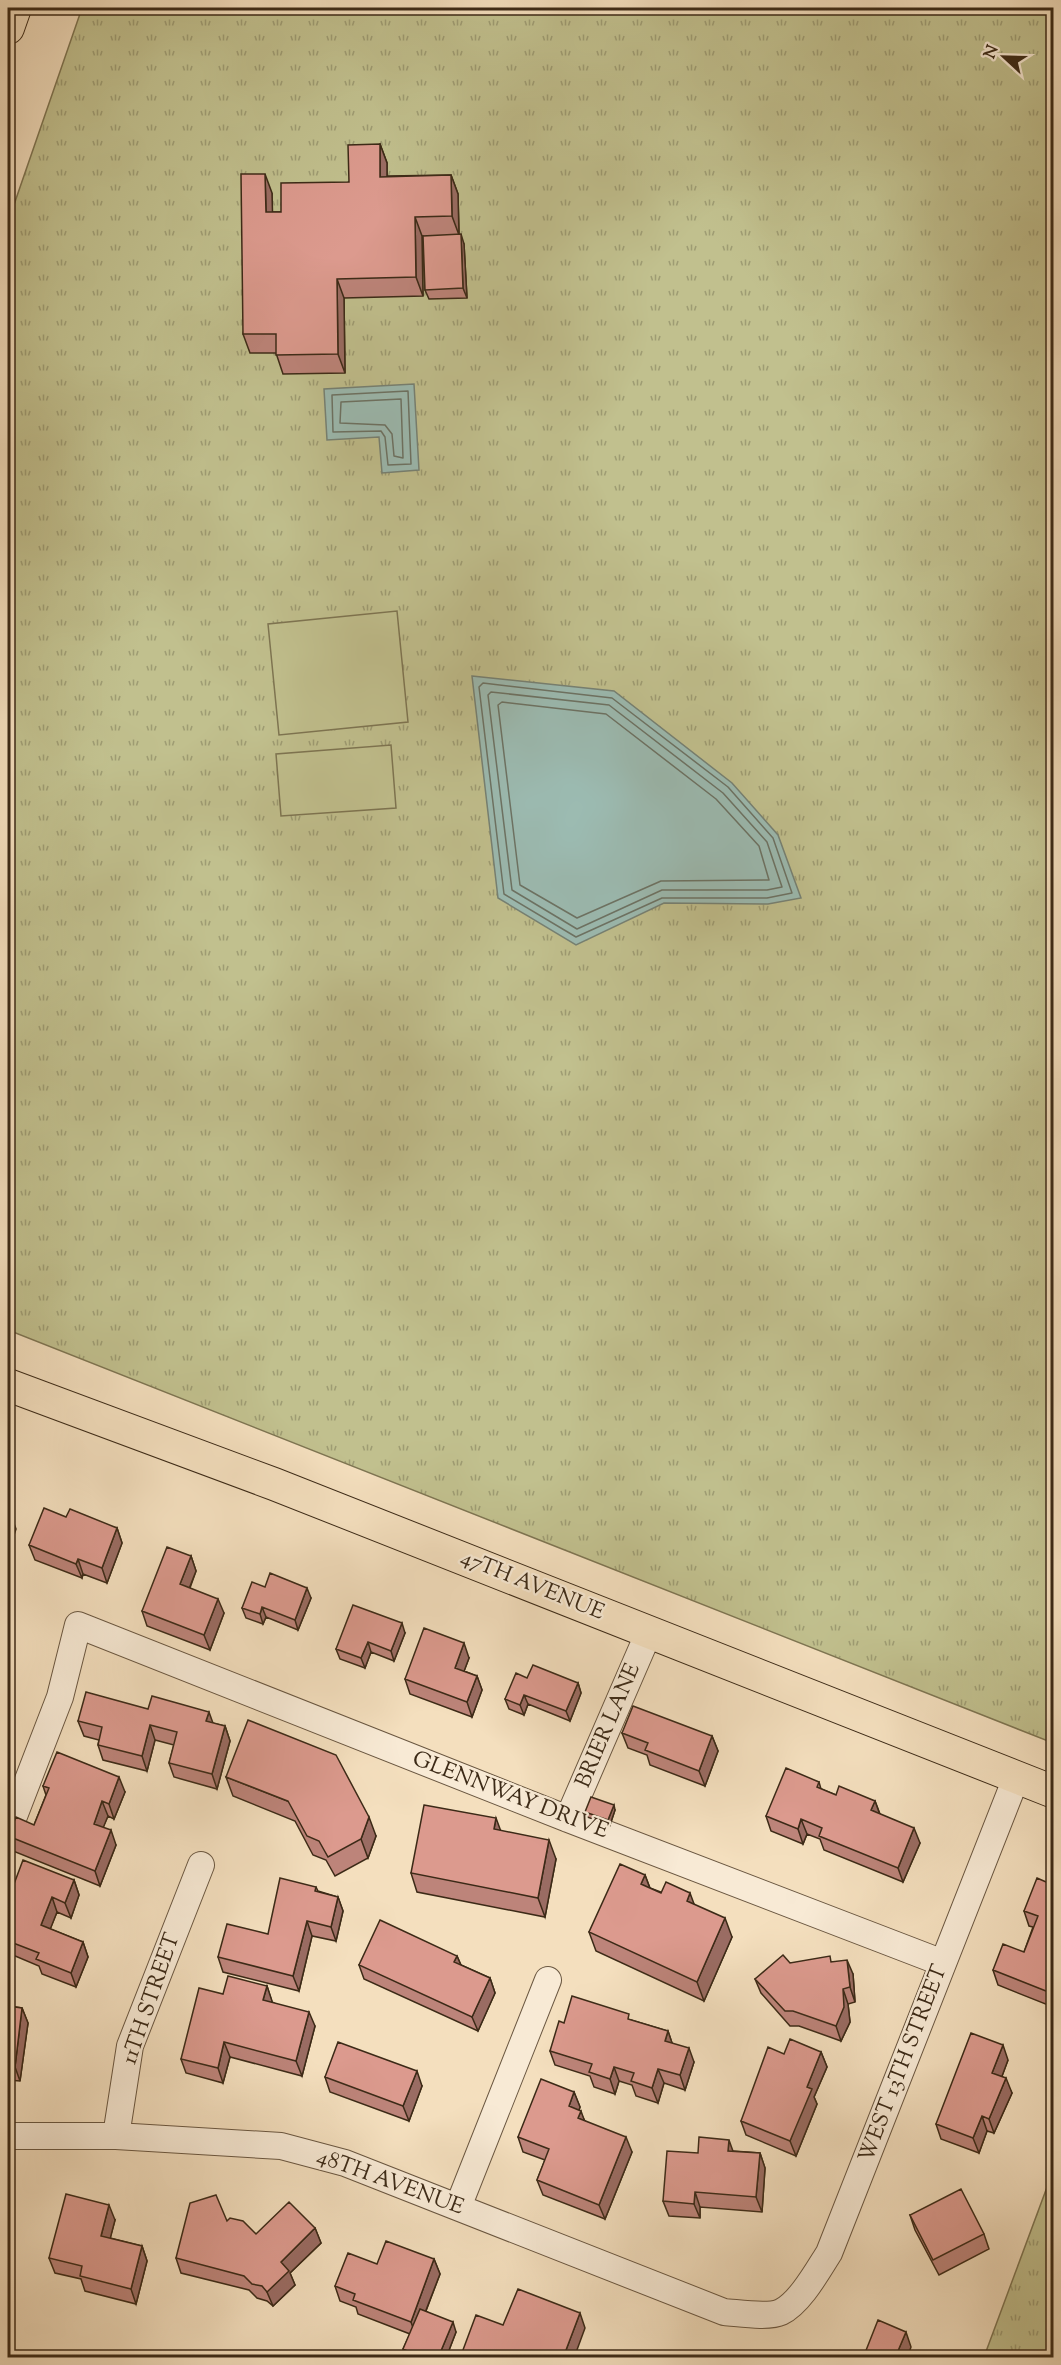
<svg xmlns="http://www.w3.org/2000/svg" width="1061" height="2365" viewBox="0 0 1061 2365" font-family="'Sorts Mill Goudy',serif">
	<defs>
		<pattern id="grass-tufts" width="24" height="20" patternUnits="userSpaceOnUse" patternTransform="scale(1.5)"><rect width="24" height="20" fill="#c1c08e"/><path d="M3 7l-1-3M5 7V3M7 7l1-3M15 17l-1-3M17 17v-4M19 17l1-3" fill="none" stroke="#9e9c73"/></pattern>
	</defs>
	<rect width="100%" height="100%" fill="#f4dfbe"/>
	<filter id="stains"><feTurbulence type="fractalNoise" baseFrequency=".00333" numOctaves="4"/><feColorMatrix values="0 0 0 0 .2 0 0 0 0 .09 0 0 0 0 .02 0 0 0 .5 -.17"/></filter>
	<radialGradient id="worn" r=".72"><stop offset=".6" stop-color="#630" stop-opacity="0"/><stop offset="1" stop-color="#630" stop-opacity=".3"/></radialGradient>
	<path fill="url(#grass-tufts)" stroke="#7e7552" stroke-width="1.5" d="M82,8h971v1735l-1045,-413v-1108z
		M1053,2171v186h-69z"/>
	<path fill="#c1c08e" stroke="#7e7552" stroke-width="1.5" d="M397,611l11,111 -129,13 -11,-111z
		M391,745l5,63 -115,8 -5,-62z"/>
	<path fill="#9cbcb3" stroke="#768275" stroke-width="1.5" d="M414,384l5,86 -37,3 -3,-36 -52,3 -3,-51z
		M472,676l142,15 118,92 46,52 23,63 -33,6 -104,-1 -88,42 -78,-47z"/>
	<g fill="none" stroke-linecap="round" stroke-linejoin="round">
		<path stroke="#6c7365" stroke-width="1.5" d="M408,391l3,73 -23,1 -3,-28 -4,-6 -48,1 -1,-37z
			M401,399l2,59 -9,-2 -2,-22 -7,-9 -45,-2 1,-21z
			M483,683l129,15 116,89 45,51 19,55 -25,5h-105l-86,39 -72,-43 -25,-207z
			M491,692l118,13 114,88 44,49 15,45 -15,3h-105l-85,39 -65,-39 -24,-195z
			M502,702l104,12 110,85 43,47 10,34 -108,1 -84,37 -57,-33 -22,-180z"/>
		<defs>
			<path id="minor" d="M568,1819l81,-187
				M9,1829l51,-132 18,-72 490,194 375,144
				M8,2136h108l165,10 64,17 379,149c15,1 44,6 57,0 19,-9 37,-42 48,-59l187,-475
				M116,2136l14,-90 71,-181
				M458,2207l90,-227"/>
			<path id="major" d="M8,28l7,-20
				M8,1385l266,99 780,308"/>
		</defs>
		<use href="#minor" stroke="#6a5741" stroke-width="28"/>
		<use href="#major" stroke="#3c2a17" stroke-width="34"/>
		<use href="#minor" stroke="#f8ead5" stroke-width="26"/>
		<use href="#major" stroke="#f4dfbe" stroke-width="32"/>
	</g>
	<path fill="#bd847a" stroke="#3c2a17" stroke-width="1.5" d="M380,144l7,19v13l64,-1 7,19 1,40 5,10 3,54 -38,1 -4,-9 -2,-54h-1l1,60 -79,2 1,75 -62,1 -7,-21h-26l-7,-19 29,-141v19h9l68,-30z
		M66,1517l51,11 5,15 -15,40 -24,-9 -1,4 -47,-18 -6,-15z
		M191,1556l5,15 -6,17 34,25 -14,37 -63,-24 -5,-15z
		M265,1587l46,11 -13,32 -32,-13 -3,7 -17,-6 -4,-10z
		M405,1633l-11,28 -23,-9 -6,16 -25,-9 -4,-10z
		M8,1658l2,5 2,26h-4z
		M469,1658l-5,13 13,5 5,14 -10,27 -62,-23 -5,-15z
		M527,1678l51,5 3,10 -11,28 -42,-17 -4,11 -15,-6 -4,-10z
		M148,1709l77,17 5,15 -13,48 -43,-12 -5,-14 5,-18 -19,-5 -8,31 -44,-11 -5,-15 1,-5 -15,-4 -6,-15z
		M622,1733l90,3 6,15 -13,35 -55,-21 -3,-10 -19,-7z
		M226,1777l150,59 -8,22 -33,18 -9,-16 -13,-5 -18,-34 -62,-25z
		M819,1782l2,7 15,6 39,6 5,13 40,29 -17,39 -79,-32 -4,-11 -13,-5 -4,10 -32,-13 -5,-15z
		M43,1786l82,6 -11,27 -6,-3 -5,11 13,18 -16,41 -87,-35 -5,-15 26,-11 12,-30z
		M615,1810l-5,15 -23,-8 -2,-5z
		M500,1831l56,28 -11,58 -128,-25 -6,-19z
		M645,1875l5,13 45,17 37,32 -28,64 -108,-50 -7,-19z
		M74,1880l5,15 -8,23 -14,-6 -7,17 33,13 5,15 -12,30 -34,-13 -3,-8 -31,-13v-53z
		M1053,1885v122l-55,-22 -5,-15 31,-18 9,-25 -4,-1 -5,-15z
		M316,1887l2,4 20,6 5,14 -7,30 -24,-5 -13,55 -76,-19 -5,-15 50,-23z
		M457,1956l4,9 29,13 5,15 -17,38 -114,-52 -5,-14z
		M832,1962l21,12 2,28 -7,2 2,18 -9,19 -42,-15h-9l-29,-33 -6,-14 35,-16z
		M267,1986l5,16 43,24 -13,50 -72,-19 -7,26 -37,-10 -5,-14 42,-65z
		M8,2006l14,2 6,15 -8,58 -12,-1z
		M631,2020l37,11 4,12 22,19 -9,28 -21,-7 -6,20 -22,-7 -4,-11 -13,-4 -4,13 -21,-7 -4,-11 -35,-11 -5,-14 14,-28z
		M821,2052l6,15 -13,30 3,7 -21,52 -50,-21 -5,-14 43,-67z
		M1008,2060l-6,16 10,17 -18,40 -7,-2 -8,22 -38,-14 -5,-15z
		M325,2077l97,9 -13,35 -79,-29z
		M574,2092l6,15 -1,3 6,11 47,31 -27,67 -62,-24 -6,-15 8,-20 -22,-8 -5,-15z
		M733,2151l27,2 5,15 -3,44 -62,-5v11l-31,-2 -6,-15 35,-48z
		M910,2215l74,19 5,15 -50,26 -24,-45z
		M115,2220l-5,18 32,8 5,15 -11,43 -51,-13 -4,-12 -26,-6 -6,-15z
		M227,2221l29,13 59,-6 6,15 -31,30 5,12 -22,21 -6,-5 -10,-3 -8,-8 -68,-17 -5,-15z
		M434,2259l6,15 -14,37 30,21 -10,26h-40l-3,-9 7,-15 -52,-20 -2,-7 -16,-6 -5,-15 42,-22z"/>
	<path fill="#9a6c63" stroke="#3c2a17" stroke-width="1.5" d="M380,144l7,19v33l-7,-19z
		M265,174l7,19 1,38 -7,-19z
		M451,175l7,19 1,41 -7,-19z
		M415,217l7,19 1,60 -7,-19z
		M461,234l3,10 3,54 -4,-10z
		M337,279l7,19 1,75 -7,-19z
		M8,1494l2,7 -2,6z
		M11,1515l5,14 -8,24v-29z
		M117,1528l5,15 -15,40 -5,-15z
		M191,1556l5,15 -11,28 -5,-15z
		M78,1559l5,15 -1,4 -6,-14z
		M307,1588l4,10 -13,32 -3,-10z
		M218,1599l6,14 -14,37 -6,-15z
		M262,1607l4,10 -3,7 -3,-10z
		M402,1623l3,10 -11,28 -3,-10z
		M368,1642l3,10 -6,16 -4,-10z
		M464,1643l5,15 -9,24 -5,-14z
		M8,1658l2,5 2,26 -4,-12z
		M477,1676l5,14 -10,27 -5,-15z
		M578,1683l3,10 -11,28 -4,-10z
		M524,1695l4,9 -4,11 -4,-10z
		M209,1712l5,14 -8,-5z
		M150,1725l5,15 -8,31 -5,-15z
		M225,1726l5,15 -13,48 -5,-15z
		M712,1736l6,15 -13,35 -6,-15z
		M119,1777l6,15 -11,27 -5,-15z
		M102,1801l6,15 -9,22 -5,-14z
		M875,1801l5,14 -9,-5z
		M614,1805l1,5 -5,15 -2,-5z
		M369,1817l7,19 -8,22 -7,-19z
		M496,1818l7,19 -9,-8z
		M801,1819l6,15 -4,10 -5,-15z
		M914,1828l6,15 -17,39 -5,-14z
		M111,1830l5,15 -16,41 -5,-15z
		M549,1840l7,19 -11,58 -7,-19z
		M645,1875l7,19 -11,-10z
		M74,1880l5,15 -8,23 -6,-15z
		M690,1893l7,19 -10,-11z
		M52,1897l5,15 -11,28 -5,-15z
		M338,1897l5,14 -7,30 -5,-14z
		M725,1918l7,19 -28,64 -7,-19z
		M307,1921l5,15 -13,55 -6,-15z
		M83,1942l5,15 -12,30 -5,-14z
		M457,1956l6,14 -9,-8z
		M847,1960l6,14 2,28 -5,-15z
		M490,1978l5,15 -17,38 -6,-14z
		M267,1986l5,15 -3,13 -6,-14z
		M843,1989l5,15 2,18 -9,19 -5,-15z
		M22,2008l6,15 -8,58 -5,-14z
		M309,2012l6,14 -13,50 -6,-15z
		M668,2031l5,15 -8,-5z
		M224,2042l6,15 -7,26 -5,-15z
		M1003,2045l5,15 -10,27 -6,-14z
		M689,2048l5,14 -9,28 -5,-15z
		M821,2052l6,15 -13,30 3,7 -21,52 -6,-15 17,-54z
		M614,2067l5,14 -4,13 -5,-15z
		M658,2069l6,14 -6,20 -6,-15z
		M417,2071l5,15 -13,35 -6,-15z
		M1006,2078l6,15 -18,40 -5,-14z
		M574,2092l6,15 -5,14 -6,-15z
		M581,2111l5,14 -8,-7z
		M982,2116l5,15 -8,22 -6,-15z
		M626,2137l6,15 -27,67 -6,-14z
		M729,2140l5,14 -6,-3z
		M760,2153l5,15 -3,44 -6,-15z
		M695,2192l5,15v11l-6,-14z
		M109,2205l6,15 -8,31 -6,-15z
		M315,2228l6,15 -31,30 5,12 -22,21 -6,-14 14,-30z
		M142,2246l5,15 -11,43 -5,-15z
		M434,2259l6,15 -24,62 -5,-14z
		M580,2313l5,15 -11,30h-11z
		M453,2322l3,10 -10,26h-8z
		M906,2332l5,15 -4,11h-12z"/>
	<path fill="#dc9a8e" stroke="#3c2a17" stroke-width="1.5" d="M380,144v33l71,-2 1,41 -37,1 1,60 -79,2 1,75 -62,1v-21h-33l-2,-160h24l1,38h15v-29l68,-1 -1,-37z
		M461,234l2,54 -38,2 -2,-54z
		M44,1508l22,9 4,-8 47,19 -15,40 -24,-9 -2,5 -47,-19z
		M8,1513l3,2 -3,9z
		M167,1547l24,9 -11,28 38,15 -14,36 -62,-24z
		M270,1573l37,15 -12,32 -33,-13 -2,7 -18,-6 10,-26 13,5z
		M353,1605l49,18 -11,28 -23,-9 -7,16 -25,-9z
		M424,1628l40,15 -9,25 22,8 -10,26 -62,-23z
		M533,1665l45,18 -12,28 -42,-16 -4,10 -15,-6 11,-26 11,5z
		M86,1692l62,17 4,-13 57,16 -3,9 19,5 -13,48 -43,-11 8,-31 -27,-7 -8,31 -44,-11 4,-18 -24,-6z
		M633,1706l79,30 -13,35 -54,-21 3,-7 -26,-10z
		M248,1720l88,35 33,62 -8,22 -33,18 -9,-16 -12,-5 -19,-35 -62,-24z
		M57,1752l62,25 -10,27 -7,-3 -8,23 17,6 -16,41 -87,-35 8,-19 18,8 15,-37 -6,-2z
		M786,1768l33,14 -2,5 19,8 3,-9 36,15 -4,9 43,18 -16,40 -79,-32 3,-8 -21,-9 -3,10 -32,-13z
		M591,1797l23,8 -6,15 -23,-8z
		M424,1805l72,13 -2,11 55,11 -11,58 -127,-25z
		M23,1860l51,20 -9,23 -13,-6 -11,28 42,17 -12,31 -35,-14 3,-6 -31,-12v-41z
		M620,1864l25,11 -4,9 20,9 5,-11 24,11 -3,8 38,17 -28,64 -108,-50z
		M280,1878l36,9 -1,4 23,6 -7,30 -24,-6 -14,55 -75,-19 9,-33 41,10z
		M1037,1878l16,7v103l-2,5 -58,-23 10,-26 21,8 14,-36 -14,-5z
		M380,1920l77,36 -3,6 36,16 -18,39 -113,-52z
		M783,1955l7,8 40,-7 1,6 16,-2 3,27 -7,2 1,18 -8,19 -43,-15h-8l-30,-32z
		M228,1976l39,10 -4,14 46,12 -13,49 -72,-19 -6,26 -37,-9 18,-71 24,6z
		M572,1996l57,18 -1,5 40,12 -3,10 24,7 -9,27 -22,-6 -6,19 -21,-7 3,-8 -20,-6 -4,12 -21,-7 3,-8 -42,-13 9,-30 5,2z
		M8,2006l14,2 -7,59 -7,-1z
		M971,2033l32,12 -11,28 14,5 -17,41 -7,-3 -9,22 -37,-14z
		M790,2039l31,13 -14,35 5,2 -22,52 -49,-20 27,-74 16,7z
		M338,2042l79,29 -14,35 -78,-29z
		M541,2079l33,13 -5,14 12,5 -3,7 48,19 -27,68 -62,-25 12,-31 -31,-12z
		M699,2137l30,3 -1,11 32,2 -4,44 -61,-5 -1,12 -31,-3 4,-50 31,2z
		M961,2189l23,45 -51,26 -23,-45z
		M66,2194l43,11 -8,31 41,10 -11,43 -51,-13 2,-10 -33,-8z
		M216,2195l11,26 3,-3 13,3 13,13 33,-32 26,26 -34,34 8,9 -22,21 -5,-6 -10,-2 -8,-8 -68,-18 14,-55z
		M386,2241l48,18 -23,63 -58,-22 2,-6 -20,-8 13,-33 29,11z
		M518,2289l62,24 -17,45h-78l-5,-2v2h-20l16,-43 27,10z
		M420,2309l33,13 -15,36h-15l-20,-9z
		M878,2320l28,12 -11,26h-32z"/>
	<g text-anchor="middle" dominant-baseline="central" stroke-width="4.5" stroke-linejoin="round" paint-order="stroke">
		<g font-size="22" fill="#3c2a17" stroke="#f8ead5">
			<text transform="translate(532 1586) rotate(22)">47TH AVENUE</text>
			<text transform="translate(609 1726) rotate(-67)">BRIER LANE</text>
			<text transform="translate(510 1796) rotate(21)">GLENNWAY DRIVE</text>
			<text transform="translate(152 1999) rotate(-71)">11TH STREET</text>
			<text transform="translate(904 2064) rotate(-69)">WEST 13TH STREET</text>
			<text transform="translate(390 2183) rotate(20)">48TH AVENUE</text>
		</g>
	</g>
	<rect width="1061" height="2365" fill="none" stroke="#f4dfbe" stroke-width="30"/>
	<rect x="9" y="9" width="1043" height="2347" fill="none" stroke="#3c2a17" stroke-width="3"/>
	<rect x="15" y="15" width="1031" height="2335" fill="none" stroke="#3c2a17" stroke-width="1.5"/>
	<g transform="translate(1004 57) rotate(292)" stroke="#f8ead5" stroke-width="4.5" paint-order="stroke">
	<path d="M0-4.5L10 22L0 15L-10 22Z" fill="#3c2a17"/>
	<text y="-9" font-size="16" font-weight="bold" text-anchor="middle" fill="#3c2a17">N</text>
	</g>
	<rect width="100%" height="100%" filter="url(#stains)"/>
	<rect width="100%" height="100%" fill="url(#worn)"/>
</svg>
